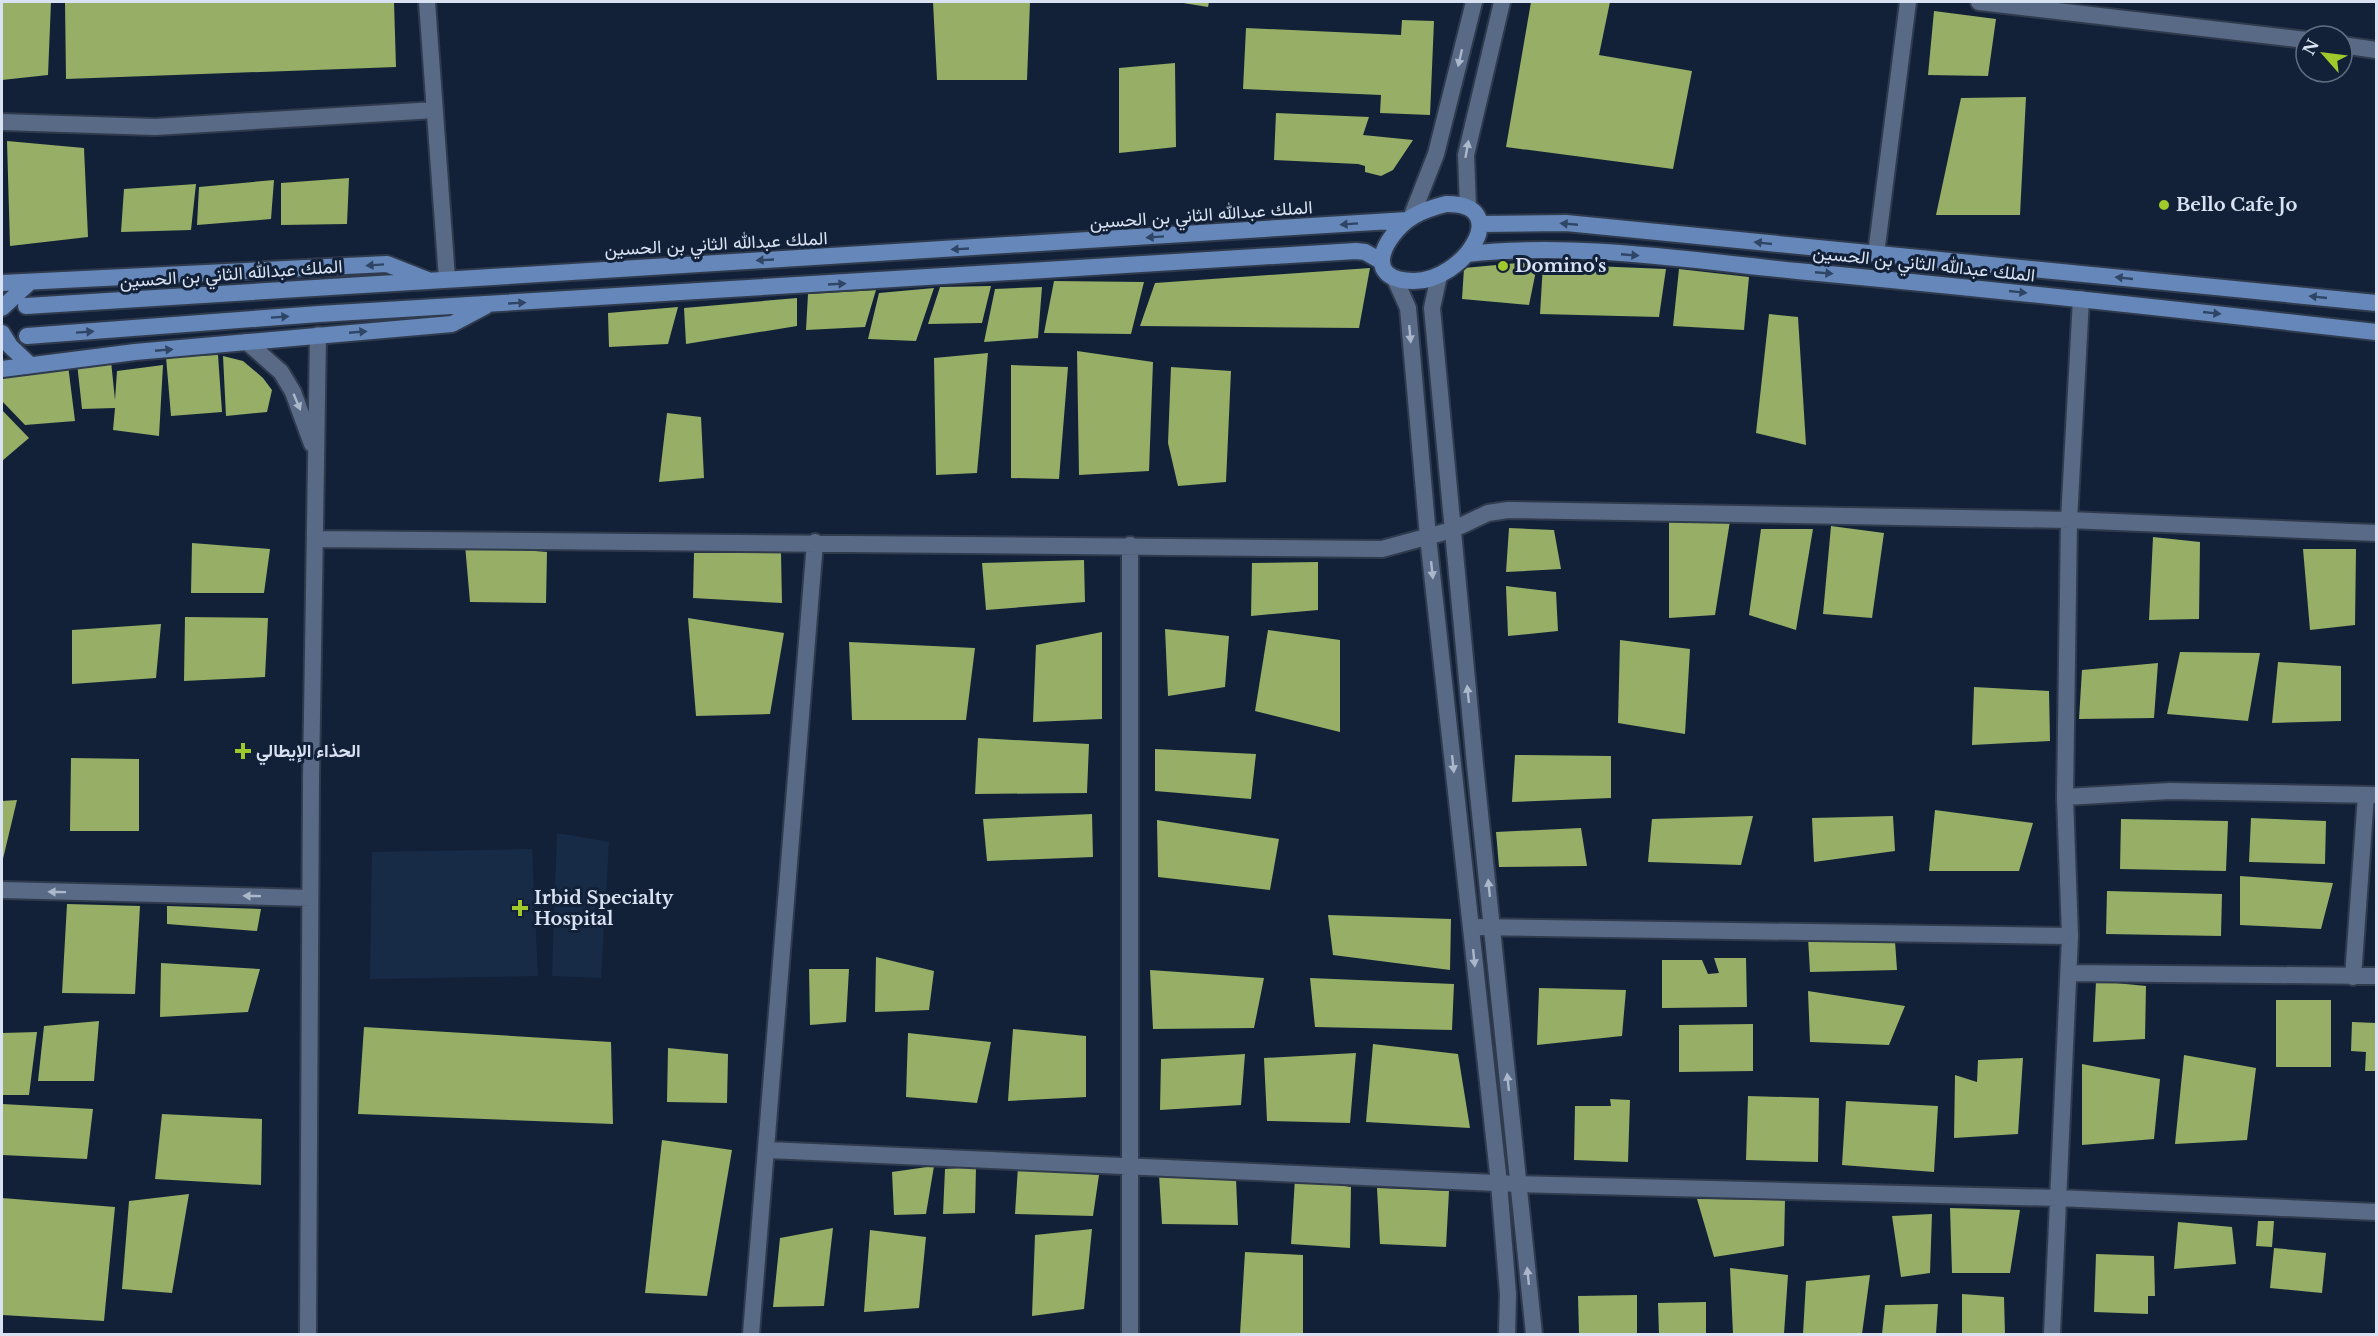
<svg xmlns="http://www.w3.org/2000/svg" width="2378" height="1336" viewBox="0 0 2378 1336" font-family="'Libre Baskerville',Vazirmatn,serif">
	<rect width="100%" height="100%" fill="#122138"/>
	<path fill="#172b47" d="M557,833l52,9 -8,136 -49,-2z
		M532,849l6,127 -168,3 2,-127z"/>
	<path fill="#96ae65" d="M2,2h49l-3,73 -46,5z
		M65,2h329l2,65 -330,12z
		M933,2h97l-3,78h-90z
		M1177,2h32l-1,5z
		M1531,2h79l-11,53 93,16 -19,98 -167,-22z
		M1934,11l62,8 -8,57 -60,-1z
		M1402,20l32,1 -4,94 -50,-2 1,-18 -138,-6 3,-61 155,7z
		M1175,63l1,84 -57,6v-85z
		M2026,97l-6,118h-84l25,-117z
		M1276,113l93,4 -6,18 50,5 -20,30 -12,6 -16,-4v-6l-7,-2 -84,-4z
		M7,141l77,7 4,89 -78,9z
		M349,178l-2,46 -66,1v-42z
		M274,180l-3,39 -74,6 2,-38z
		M196,184l-5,46 -70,2 3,-43z
		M1538,261l-9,44 -67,-6 2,-31z
		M1543,264l123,5 -7,48 -119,-3z
		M1370,268l-11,60 -219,-2 15,-43z
		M1679,269l70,8 -5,53 -71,-4z
		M1054,281l90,1 -13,52 -87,-1z
		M991,286l-9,37 -54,1 12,-37z
		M1042,287l-4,51 -54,4 11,-53z
		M934,288l-18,53 -48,-2 11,-46z
		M876,290l-11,37 -59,3 2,-36z
		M797,298v28l-111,18 -2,-36z
		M678,307l-10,37 -59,3 -1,-34z
		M1769,314l29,3 8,128 -50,-12z
		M1077,351l76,11 -4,109 -70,4z
		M988,353l-11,120 -41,2 -2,-117z
		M218,355l4,57 -51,4 -5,-59z
		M223,356l20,5 20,17 9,12 -5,22 -41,4z
		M111,361l4,39 2,-29 46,-6 -4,71 -46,-6 2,-22 -33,1 -5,-46z
		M68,365l7,56 -50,4 -23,-24v-24z
		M1011,365l57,2 -9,112 -48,-1z
		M1171,367l60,4 -5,111 -48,4 -10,-43z
		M2,410l27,28 -27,23z
		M667,413l34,4 3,61 -45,4z
		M1669,521h61l-15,94 -46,3z
		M1831,526l53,7 -12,85 -49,-4z
		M1509,528l45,2 7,39 -55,3z
		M1761,529h52l-17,101 -47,-15z
		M2153,537l47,5 -1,77 -50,1z
		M192,543l78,6 -6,44h-73z
		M465,545l82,7 -1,51 -76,-1z
		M2303,549h53l-1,76 -45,5z
		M694,553h87l1,50 -89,-5z
		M1084,560l1,42 -99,8 -4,-47z
		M1318,562v48l-67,6 1,-53z
		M1506,586l50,6 2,39 -50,5z
		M185,617l83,1 -3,59 -81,4z
		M688,618l96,15 -14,81 -74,2z
		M161,624l-5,54 -84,6v-54z
		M1165,629l64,7 -4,51 -57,9z
		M1268,630l72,10v92l-85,-21z
		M1102,632v87l-69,3 3,-77z
		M1620,640l70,9 -5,85 -67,-11z
		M849,642l126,6 -9,72h-114z
		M2180,652l80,1 -12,68 -81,-7z
		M2278,662l63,4v55l-69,2z
		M2158,663l-4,55 -75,1 3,-49z
		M1974,687l75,4 1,50 -78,4z
		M978,738l111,6 -2,49 -112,1z
		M1155,749l101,5 -5,45 -96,-8z
		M1515,755l96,1v42l-99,4z
		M71,758l68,1v72h-69z
		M17,800l-15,63v-62z
		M1935,810l98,13 -14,48h-90z
		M1092,814l1,43 -106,4 -4,-42z
		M1753,816l-12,49 -93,-3 4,-43z
		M1893,816l2,35 -81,11 -2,-44z
		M2251,818l75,3 -1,43 -76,-2z
		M2121,819l107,2 -2,50 -106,-2z
		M1157,820l122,19 -9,51 -112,-13z
		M1581,828l6,38 -88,1 -3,-35z
		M2240,876l93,7 -12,46 -81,-4z
		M2107,891l115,3 -1,42 -115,-2z
		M67,904l73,2 -5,88 -73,-1z
		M167,906l94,3 -4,22 -90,-7z
		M1328,915l123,4 -1,51 -117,-15z
		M1808,938l87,3 2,29 -87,2z
		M876,957l58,14 -5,39 -54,2z
		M1714,958h32l1,49 -85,1v-48h40l6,14 11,-1z
		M161,963l99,6 -12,43 -88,5z
		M809,969h40l-3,53 -36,3z
		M1150,970l114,8 -10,50 -101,1z
		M1310,978l144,6 -2,46 -137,-3z
		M2096,981l50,5 -1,53 -52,3z
		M1539,988l87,2 -4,46 -85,9z
		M1808,991l97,15 -16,39 -79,-3z
		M2276,1000h55v67h-55z
		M99,1021l-5,60h-56l6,-55z
		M2352,1022l24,1v48h-11l1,-19 -15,-1z
		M1753,1024v47l-74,1v-47z
		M364,1027l247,15 2,82 -255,-10z
		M1013,1029l73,7v61l-78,4z
		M37,1032l-8,63h-27v-62z
		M908,1033l83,9 -14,61 -71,-6z
		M1373,1044l85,10 12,74 -104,-6z
		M668,1048l60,6 -1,49 -60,-1z
		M1356,1053l-6,70 -83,-2 -3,-63z
		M1245,1054l-4,51 -81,5 1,-51z
		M2184,1055l72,13 -9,72 -72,4z
		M2023,1058l-5,76 -64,4 1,-63 22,7 1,-22z
		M2082,1064l78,15 -6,60 -72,6z
		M1748,1096l71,2 -1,64 -72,-2z
		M1610,1099l20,1 -2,62 -54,-2 1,-54h36z
		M1846,1101l92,5 -4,66 -92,-7z
		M2,1104l91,5 -6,50 -85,-4z
		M162,1114l100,5 -1,66 -106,-6z
		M662,1140l70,10 -25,146 -62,-3z
		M934,1166l-8,48 -32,1 -2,-43z
		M1018,1166l81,9 -6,41 -78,-2z
		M976,1167l-1,46 -32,1 2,-45z
		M1159,1175l77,4 2,46 -76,-1z
		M1295,1178l56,9 -1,61 -59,-4z
		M1377,1188l72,3 -3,56 -66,-3z
		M189,1194l-17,99 -50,-4 7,-88z
		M2,1198l113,9 -11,114 -102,-6z
		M1697,1199l88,1 -1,46 -70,11z
		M1950,1208l70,2 -10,63h-58z
		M1932,1214l-2,59 -29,4 -9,-61z
		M2258,1221h16l-2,26 -16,-1z
		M2178,1222l54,5 4,37 -62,5z
		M833,1228l-9,78 -51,1 7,-69z
		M1092,1229l-8,80 -52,7 3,-81z
		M870,1230l56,7 -7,71 -55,4z
		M2274,1248l52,5 -4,40 -52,-5z
		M1245,1252l58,3v79h-63z
		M2096,1254l58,2 1,40h-7v18l-54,-2z
		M1730,1268l58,7 -4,59h-51z
		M1870,1275l-8,59h-59l3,-53z
		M1962,1294l42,3 1,37h-43z
		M1637,1295v39h-58l-1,-38z
		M1706,1302v32h-47l-1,-31z
		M1938,1304l-2,30h-54l3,-29z"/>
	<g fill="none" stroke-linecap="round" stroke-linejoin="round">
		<defs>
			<path id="minor" d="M427,2l20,277
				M1979,2l327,38
				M2342,45l34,5
				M2,122l153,5 280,-17
				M1876,254l32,-252
				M247,342l34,30 12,20 19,52
				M315,539l1067,10 70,-19 36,-17 20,-3 561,10 307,13
				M2065,797l105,-6 206,4
				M2,890l308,8
				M1471,927l599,9
				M2069,973l307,3
				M2353,977l13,-182
				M768,1150l750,34 540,14 318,14
				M308,1334l3,-555 7,-444
				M751,1334l64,-792
				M1130,1334v-789
				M2052,1334l18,-398 -5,-139 4,-277 12,-221"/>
			<path id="tertiary" d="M1468,207l-2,-52 36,-153
				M1411,218l25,-64 38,-152
				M1439,276l-7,32 43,457 59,569
				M1395,279l13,29 20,229 71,646 9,111 -1,40"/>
			<path id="primary" d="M1446,204c69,-1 18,78 -33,77 -52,-1 -29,-45 -1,-64 11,-7 22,-10 34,-13z
				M1480,224l86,-1 810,80
				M1467,254c109,-12 221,6 330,17 193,18 386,39 579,61
				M2,283l385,-19 43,17
				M26,306l1382,-86
				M2,308l27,-25
				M2,333l8,13 19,18
				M27,336l292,-22 1037,-63 9,1 16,9
				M2,369l133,-17 317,-28 34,-18"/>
		</defs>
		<use href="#minor" stroke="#303a4d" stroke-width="20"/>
		<use href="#tertiary" stroke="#303a4d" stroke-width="20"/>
		<use href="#primary" stroke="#303a4d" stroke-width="20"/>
		<use href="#minor" stroke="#586a85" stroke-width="16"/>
		<use href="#tertiary" stroke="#586a85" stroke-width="16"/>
		<use href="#primary" stroke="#6587b9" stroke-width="16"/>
	</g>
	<defs><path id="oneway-solid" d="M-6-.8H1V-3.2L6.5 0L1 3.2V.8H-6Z" transform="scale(1.5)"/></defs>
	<g fill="#abb8cc">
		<use href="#oneway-solid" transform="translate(1460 58) rotate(103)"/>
		<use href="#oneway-solid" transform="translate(1467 149) rotate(-80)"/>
		<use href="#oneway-solid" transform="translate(1410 334) rotate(85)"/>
		<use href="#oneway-solid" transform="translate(297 402) rotate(67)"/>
		<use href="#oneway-solid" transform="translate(1432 570) rotate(84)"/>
		<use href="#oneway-solid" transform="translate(1468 694) rotate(-96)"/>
		<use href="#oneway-solid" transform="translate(1453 764) rotate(84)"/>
		<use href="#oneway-solid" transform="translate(1489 888) rotate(-96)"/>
		<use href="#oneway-solid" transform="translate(57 892) rotate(-179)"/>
		<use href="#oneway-solid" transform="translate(252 896) rotate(-179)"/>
		<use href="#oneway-solid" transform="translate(1474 958) rotate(84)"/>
		<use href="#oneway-solid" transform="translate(1508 1082) rotate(-96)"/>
		<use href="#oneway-solid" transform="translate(1528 1276) rotate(-96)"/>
	</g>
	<g fill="#2f4565">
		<use href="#oneway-solid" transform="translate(1349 224) rotate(176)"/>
		<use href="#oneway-solid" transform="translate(1569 224) rotate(-175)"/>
		<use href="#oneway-solid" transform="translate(1155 237) rotate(176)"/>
		<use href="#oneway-solid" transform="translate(1763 243) rotate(-174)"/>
		<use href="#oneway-solid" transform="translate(960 249) rotate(177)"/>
		<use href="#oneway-solid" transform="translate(1630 255) rotate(5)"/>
		<use href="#oneway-solid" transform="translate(765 260) rotate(177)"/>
		<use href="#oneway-solid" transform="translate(375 265) rotate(176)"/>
		<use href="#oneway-solid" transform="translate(1824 273) rotate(5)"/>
		<use href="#oneway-solid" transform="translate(2124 278) rotate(-174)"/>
		<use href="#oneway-solid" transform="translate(837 284) rotate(-3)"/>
		<use href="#oneway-solid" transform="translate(2018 292) rotate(6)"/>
		<use href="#oneway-solid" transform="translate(2318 297) rotate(-174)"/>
		<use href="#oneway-solid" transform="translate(517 303) rotate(-3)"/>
		<use href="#oneway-solid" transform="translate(2212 313) rotate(6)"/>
		<use href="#oneway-solid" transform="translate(280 317) rotate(-4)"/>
		<use href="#oneway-solid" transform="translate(85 332) rotate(-4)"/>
		<use href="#oneway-solid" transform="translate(358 332) rotate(-5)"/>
		<use href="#oneway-solid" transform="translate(164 350) rotate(-5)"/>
	</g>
	<g fill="#a0c92c" stroke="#122138" stroke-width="2">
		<circle cx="2164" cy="205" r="6"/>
		<circle cx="1503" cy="266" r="6"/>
		<path d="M240 742h6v6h6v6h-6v6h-6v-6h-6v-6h6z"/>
		<path d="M517 899h6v6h6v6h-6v6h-6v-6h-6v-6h6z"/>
	</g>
	<g text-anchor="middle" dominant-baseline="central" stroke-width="6" stroke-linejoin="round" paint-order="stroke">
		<g font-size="18" font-weight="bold" fill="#d8e2f2" stroke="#122138" text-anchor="start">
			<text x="2176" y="205">Bello Cafe Jo</text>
			<text x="1515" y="266">Domino's</text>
			<text x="256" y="751">الحذاء الإيطالي</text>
			<text x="534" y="898">Irbid Specialty<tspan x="534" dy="21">Hospital</tspan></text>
		</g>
		<g font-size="18" fill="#d8e2f2" stroke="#122138">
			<text transform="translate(1201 215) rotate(-4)">الملك عبدالله الثاني بن الحسين</text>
			<text transform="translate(716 244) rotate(-3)">الملك عبدالله الثاني بن الحسين</text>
			<text transform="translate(1924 264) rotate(6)">الملك عبدالله الثاني بن الحسين</text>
			<text transform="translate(231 274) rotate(-4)">الملك عبدالله الثاني بن الحسين</text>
		</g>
	</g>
	<rect width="2378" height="1336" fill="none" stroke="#d8e2f2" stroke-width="6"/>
	<g transform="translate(2324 54) rotate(298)"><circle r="28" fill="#122138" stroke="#616e82" stroke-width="1.5"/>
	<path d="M0-4.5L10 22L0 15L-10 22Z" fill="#a0c92c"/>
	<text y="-9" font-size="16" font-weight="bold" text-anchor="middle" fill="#d8e2f2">N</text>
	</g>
</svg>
